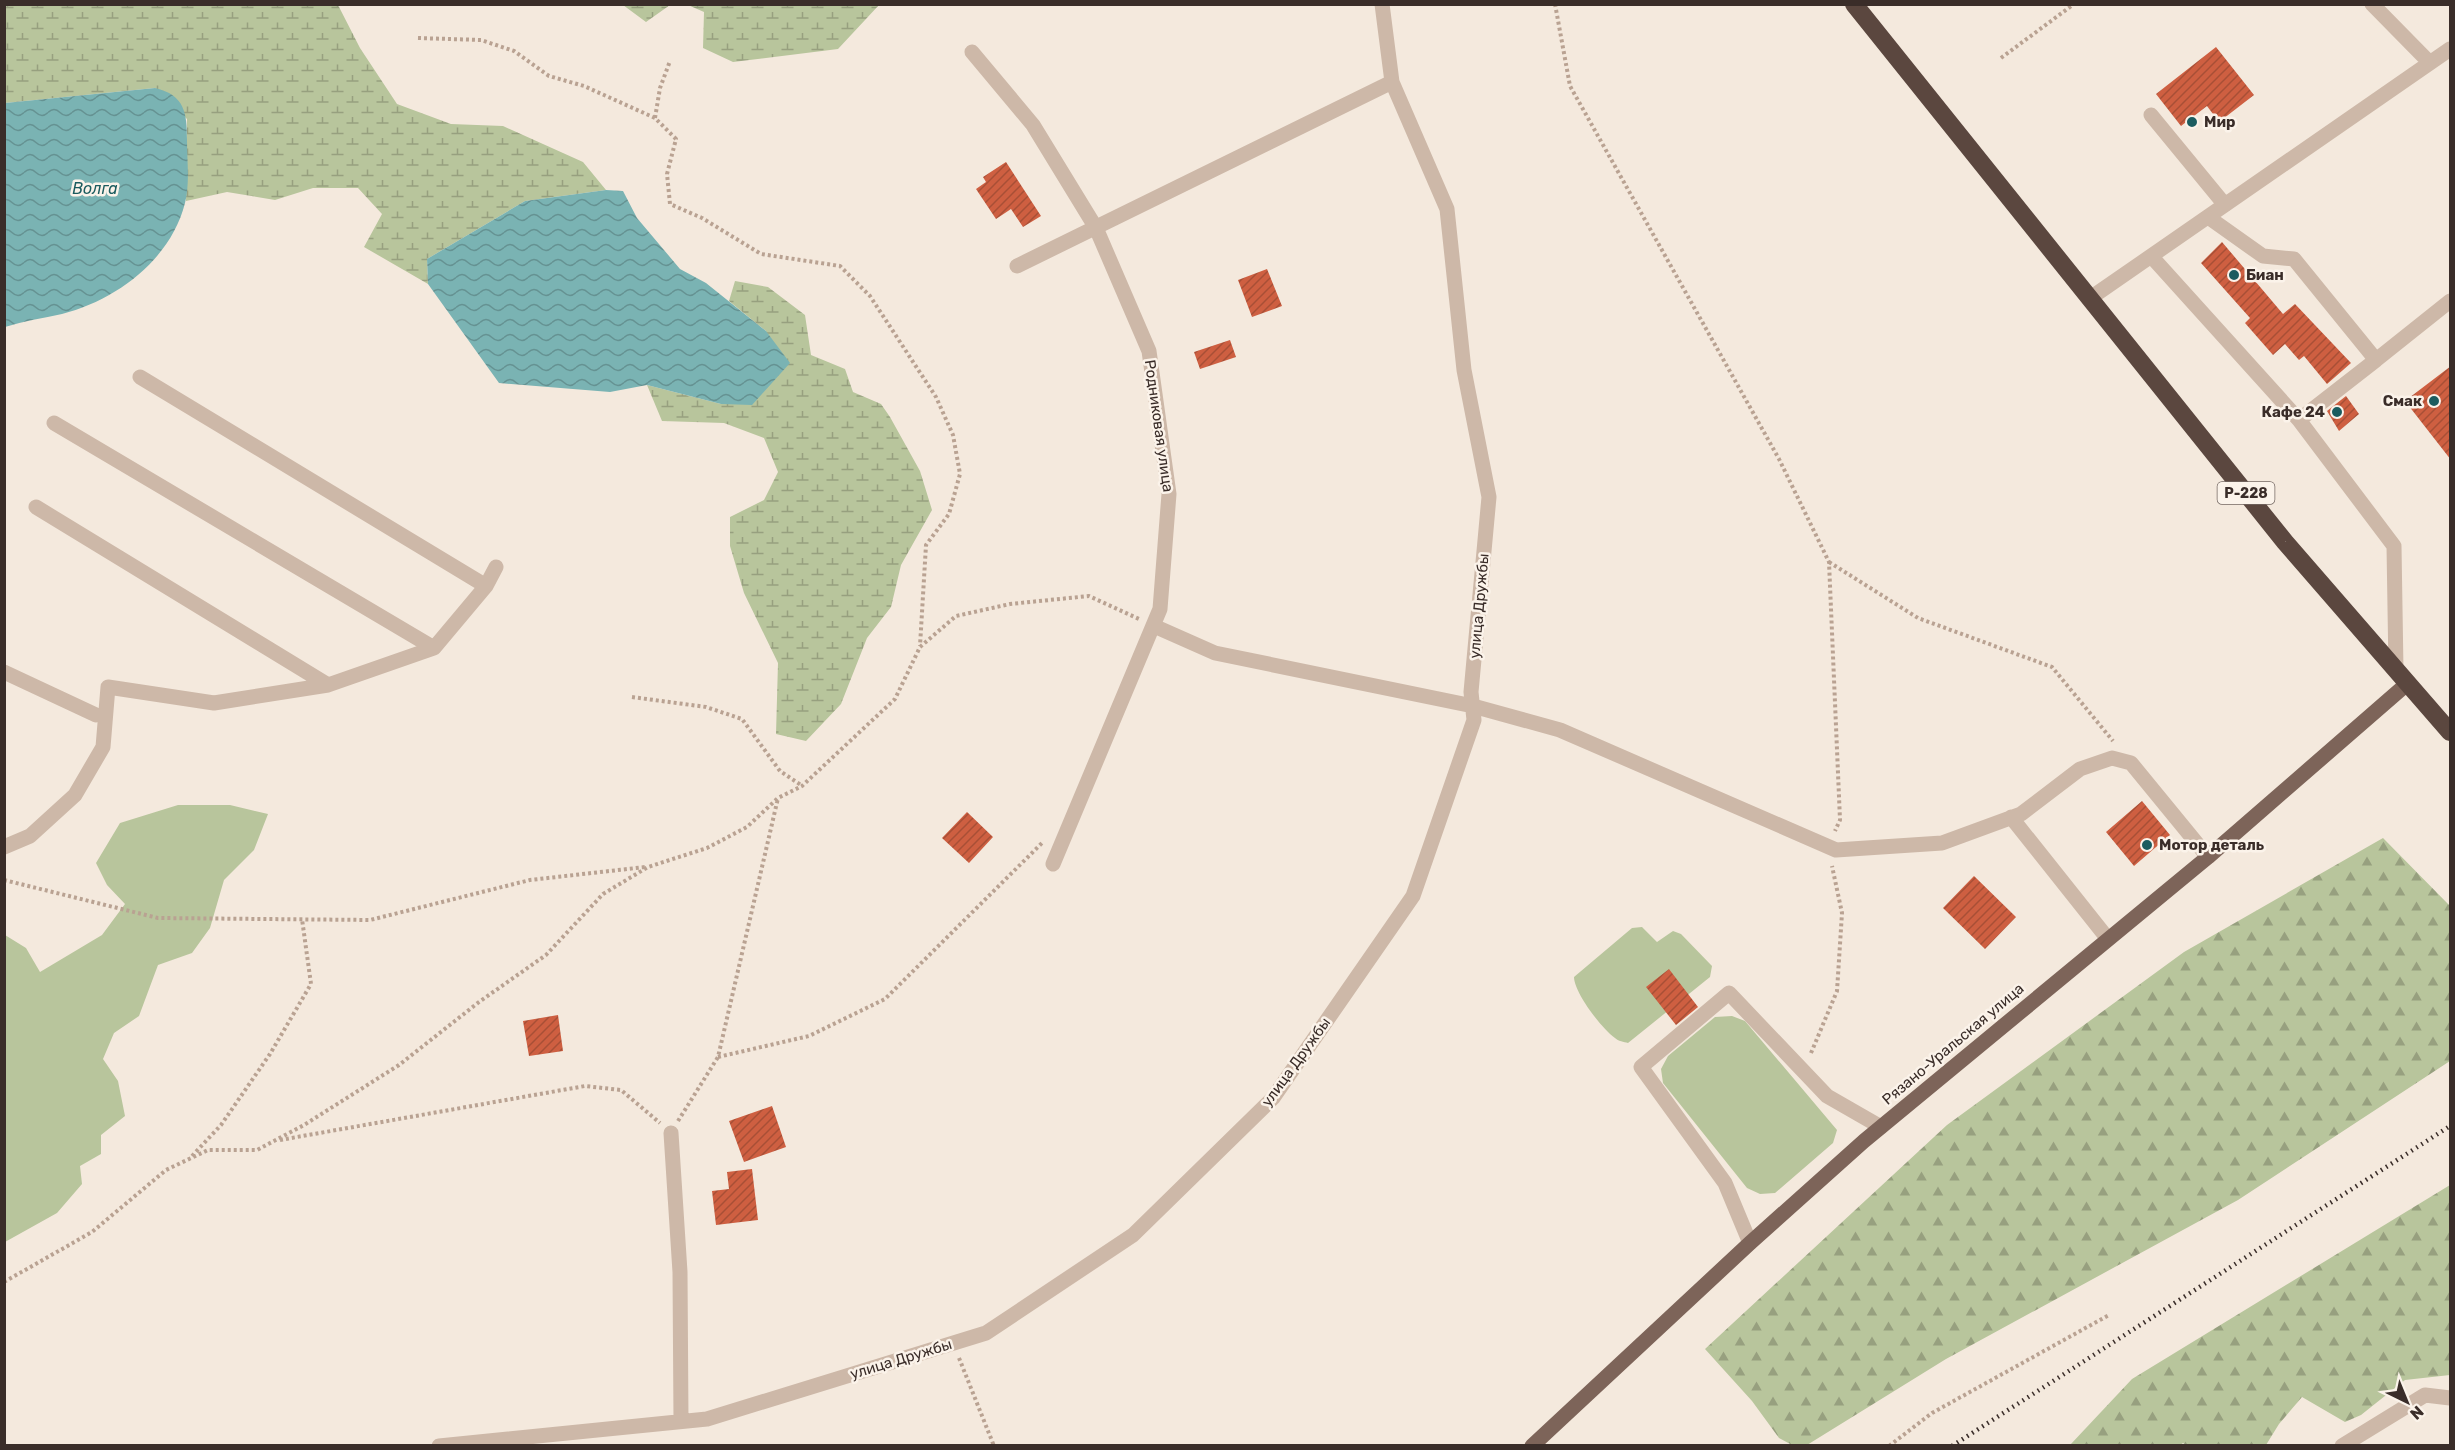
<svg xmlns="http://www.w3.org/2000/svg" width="2455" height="1450" viewBox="0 0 2455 1450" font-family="Rubik,sans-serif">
	<defs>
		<pattern id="forest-firs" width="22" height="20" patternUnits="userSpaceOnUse" patternTransform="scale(1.5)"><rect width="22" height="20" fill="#b8c59c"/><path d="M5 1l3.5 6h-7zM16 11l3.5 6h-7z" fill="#97a07f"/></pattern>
		<pattern id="wetland-marsh" width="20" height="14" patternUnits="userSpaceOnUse" patternTransform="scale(1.5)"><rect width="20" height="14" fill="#b8c59c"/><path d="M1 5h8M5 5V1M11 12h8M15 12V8" fill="none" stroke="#97a07f"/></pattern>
		<pattern id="water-waves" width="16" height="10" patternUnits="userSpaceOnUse" patternTransform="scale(1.5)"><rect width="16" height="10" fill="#7ab3b3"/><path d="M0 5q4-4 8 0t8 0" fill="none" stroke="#659292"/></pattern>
		<pattern id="building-hatch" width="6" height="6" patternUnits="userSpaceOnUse" patternTransform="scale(1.5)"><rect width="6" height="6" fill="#ce5f41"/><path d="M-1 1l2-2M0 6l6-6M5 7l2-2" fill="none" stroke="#a84f36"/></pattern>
	</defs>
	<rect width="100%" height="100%" fill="#f4e9dd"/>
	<path fill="#b8c59c" d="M178,805h52l38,9 -14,36 -30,30 -14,48 -18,25 -34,12 -19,51 -25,17 -11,26 15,22 7,35 -24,19v19l-21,12 2,18 -25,29 -52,29v-307l21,13 14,24 62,-37 23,-31 -18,-19 -11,-22 24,-40z
		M1642,927l15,15 16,-11 8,3 31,32 -2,11 -82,66c-4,-1 -10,-2 -13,-5 -14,-10 -41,-46 -41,-61l58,-49z
		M1732,1016l13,5 92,109 -4,13 -58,50 -15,1 -13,-6 -84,-105 -2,-14 7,-13 47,-39z"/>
	<path fill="url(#forest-firs)" d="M2383,838l67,68v155l-212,139 -292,159 -139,86h-15l-13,-7 -27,-37 -47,-52 242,-224 237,-173z
		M2450,1185v190l-45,5 -44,35 -16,7 -43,-25 -23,27 -13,21 -79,1 -4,-3 -4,3 -109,-1 62,-66z"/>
	<path fill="url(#wetland-marsh)" d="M4,5h334l22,43 37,56 54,20 52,2 80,36 23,28 -81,11 -98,58 1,25 -64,-37 18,-33 -24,-26h-45l-38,12 -48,-8 -41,9 1,-82 -32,-31 -150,15z
		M623,5v-1l47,1 -24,17z
		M688,5h191l-41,44 -105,13 -30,-14 1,-36z
		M735,281l33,6 37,28 6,40 34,14 8,23 28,12 9,13 30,54 12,39 -31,55 -10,42 -24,31 -26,66 -35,37 -30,-7 2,-71 -34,-70 -14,-47v-29l34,-17 14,-28 -14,-34 -40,-15 -62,-2 -15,-36 74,19 45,-73 -37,-30z"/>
	<path fill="url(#water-waves)" d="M155,88c30,7 32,25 32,52 0,20 3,44 -2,63 -14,56 -68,97 -123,111 -19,4 -38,7 -57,13v-224z
		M606,190l17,1 14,27 43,51 26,14 60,48 24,32 -38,42 -31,-1 -74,-19 -37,7 -111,-9 -71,-99 -1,-25 98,-58z"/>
	<path fill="url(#building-hatch)" d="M2216,47l38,48 -35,27 -12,-16 -26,20 -25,-32z
		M1006,162l35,54 -18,11 -12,-18 -15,10 -20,-30 10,-7 -3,-5z
		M2222,242l61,72 12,-10 56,59 -24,21 -23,-28 -5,4 -14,-16 -12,11 -28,-32 5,-5 -49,-55z
		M1267,269l15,37 -30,11 -14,-37z
		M1230,340l6,17 -36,12 -6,-17z
		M2451,366v94l-46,-59z
		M2346,396l13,18 -20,17 -12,-20z
		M2142,801l28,34 -36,31 -28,-34z
		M967,812l26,25 -24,26 -27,-25z
		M1974,876l42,41 -31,32 -42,-41z
		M1669,969l29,38 -22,18 -30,-38z
		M558,1015l5,36 -34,5 -6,-35z
		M772,1106l14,41 -42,15 -15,-41z
		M752,1169l6,51 -42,5 -4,-34 17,-2 -2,-17z"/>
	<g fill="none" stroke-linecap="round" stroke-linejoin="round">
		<path stroke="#b9a292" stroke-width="4" stroke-dasharray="3 3" stroke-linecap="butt" d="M1555,4l15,82 209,373 50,103 11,258 -5,11
			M418,38l63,2 33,11 35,25 35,10 71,32 21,21 -9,35 3,30 32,14 59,36 79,12 30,30 66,101 17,38 7,39 -11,40 -23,31 -6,101
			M2001,58l73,-54
			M655,118l5,-30 10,-27
			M1829,562l89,56 134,49 61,74
			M632,697l74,10 36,12 38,52 21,14
			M4,880l154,38 212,2 160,-40 115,-13
			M1811,1053l26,-62 5,-78 -10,-47
			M718,1057l91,-21 76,-37 158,-157
			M678,1121l40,-64 60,-259
			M280,1140l305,-54 36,4 39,33
			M192,1156l29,-31 49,-71 41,-70 -9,-65
			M4,1282l88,-50 74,-62 42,-20h49l47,-25 95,-60 80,-63 67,-47 57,-61 45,-27 59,-19 40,-21 31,-29 24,-12 93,-87 25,-52 36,-31 54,-12 79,-8 50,23
			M959,1358l35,88
			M1889,1446l43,-33 177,-98"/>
		<path stroke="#cdb8a8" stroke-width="15" d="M2372,4l58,59
			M972,52l61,73 63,103 53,123 20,143 -9,115 -107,255
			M2151,115l74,90
			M2208,217l55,39 31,3 82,101 74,-59
			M2151,256l148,164 95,126 2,124
			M1017,266l375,-184
			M2089,299l361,-250
			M140,377l346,209
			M2299,420l77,-60
			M54,423l380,225
			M36,507l292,178
			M1154,626l61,27 258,53 87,24 276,120 106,-7 79,-29 59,-45 32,-11 19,5 77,94
			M4,672l92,43
			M2011,817l97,122
			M4,847l26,-11 45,-41 28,-48 5,-60 106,16 114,-18 106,-37 52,-62 10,-19
			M671,1133l9,139 1,149
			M1750,1243l-25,-60 -84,-116 88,-74 98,103 54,31
			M439,1446l268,-27 279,-86 147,-98 140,-137 140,-202 61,-176 -3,-28 18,-195 -25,-127 -17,-161 -55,-127 -10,-78
			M2342,1446l83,-51 25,3"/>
		<path stroke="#7d6459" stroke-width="15" d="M1532,1446l218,-203 114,-102 344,-284 200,-174"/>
		<path stroke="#5b473f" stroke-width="18" d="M1854,4l431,538 165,190"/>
		<path stroke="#3a2d29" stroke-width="4.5" stroke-dasharray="1.5 4.5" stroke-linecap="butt" d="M1952,1446l498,-320"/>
	</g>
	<g fill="#1b5c5f" stroke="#fbf3ea" stroke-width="2">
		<circle cx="2192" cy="122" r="6"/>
		<circle cx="2234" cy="275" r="6"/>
		<circle cx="2434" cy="401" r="6"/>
		<circle cx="2337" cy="412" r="6"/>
		<circle cx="2147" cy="845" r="6"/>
	</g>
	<g text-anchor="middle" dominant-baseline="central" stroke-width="5" stroke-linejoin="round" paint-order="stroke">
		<rect fill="#fbf3ea" stroke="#746863" stroke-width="1.5" x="2217.5" y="482" width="57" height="22" rx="4.5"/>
		<g font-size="14" font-weight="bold" fill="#3a2d29">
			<text x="2246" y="493">Р-228</text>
		</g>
		<g font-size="15" font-weight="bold" fill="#3a2d29" stroke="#fbf3ea" text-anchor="start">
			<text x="2204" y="122">Мир</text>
			<text x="2246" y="275">Биан</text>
			<text x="2422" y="401" text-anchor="end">Смак</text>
			<text x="2325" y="412" text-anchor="end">Кафе 24</text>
			<text x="2159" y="845">Мотор деталь</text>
		</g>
		<g font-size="15" fill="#3a2d29" stroke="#fbf3ea">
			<text transform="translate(1159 426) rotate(82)">Родниковая улица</text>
			<text transform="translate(1479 606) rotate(-85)">улица Дружбы</text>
			<text transform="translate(1953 1044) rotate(-40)">Рязано-Уральская улица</text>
			<text transform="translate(1296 1062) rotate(-54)">улица Дружбы</text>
			<text transform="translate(901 1359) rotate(-17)">улица Дружбы</text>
		</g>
		<g font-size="16" font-style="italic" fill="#1b5c5f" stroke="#fbf3ea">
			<text x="95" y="188">Волга</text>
		</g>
	</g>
	<rect width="2455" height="1450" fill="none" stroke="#3a2d29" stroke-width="12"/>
	<g transform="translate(2407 1402) rotate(137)" stroke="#fbf3ea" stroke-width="4.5" paint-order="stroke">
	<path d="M0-4.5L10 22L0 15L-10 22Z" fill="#3a2d29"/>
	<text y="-9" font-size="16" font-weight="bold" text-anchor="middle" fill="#3a2d29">N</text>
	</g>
</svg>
